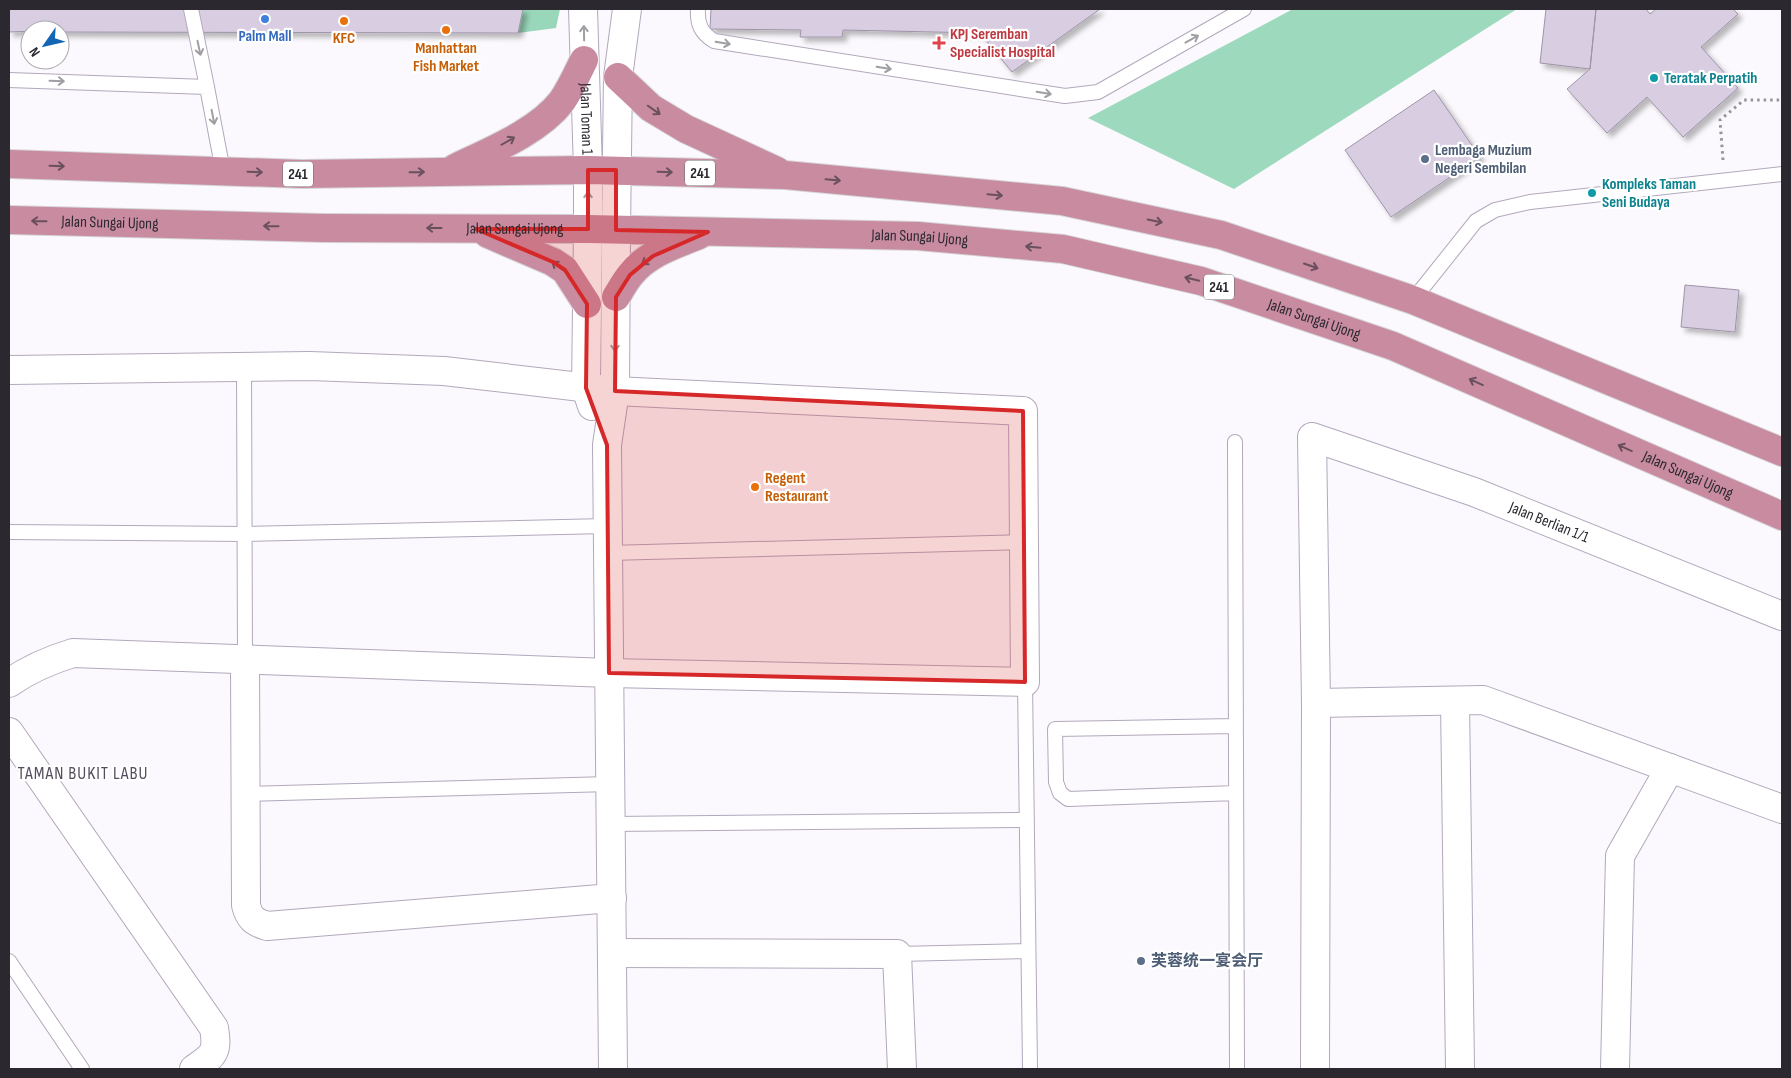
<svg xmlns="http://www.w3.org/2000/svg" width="1791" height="1078" viewBox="0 0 1791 1078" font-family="'Sofia Sans Condensed','Noto Sans SC',sans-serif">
	<defs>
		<filter id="shadow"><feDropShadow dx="4.5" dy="4.5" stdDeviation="2.5" flood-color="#0004"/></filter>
	</defs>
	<rect width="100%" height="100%" fill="#fbf9fd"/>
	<path fill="#99d7ba" d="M523,9h37l-4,19 -38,5z"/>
	<path fill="#9ddabd" d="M1293,9h224l-283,180 -146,-71z"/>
	<path fill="#d9cde2" stroke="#9e94a8" filter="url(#shadow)" d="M9,9h514l-5,24 -458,-1v-2l-51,2z
		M711,9h389l-88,63 -32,-39 -137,-3 -1,7h-42l1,-7 -91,-1z
		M1546,9h50l-6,60 -50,-6z
		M1596,9h50l4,5 6,-5h77l5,5 -37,33 37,41 -55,49 -36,-40 -40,36 -40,-44 23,-20z
		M1434,90l46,67 -89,60 -46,-67z
		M1685,285l54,5 -4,42 -54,-5z"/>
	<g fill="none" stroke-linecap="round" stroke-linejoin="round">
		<defs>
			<path id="service" d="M191,9l16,78
				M698,9c-1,15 3,24 16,32l351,55 33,-4 146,-83
				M9,80l198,7 16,84
				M1413,300l63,-79 19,-11 35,-8 252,-28
				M244,367l1,292
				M1235,442l2,627
				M9,532l236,2 362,-8
				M608,553l416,-11
				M1025,682l5,387
				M1236,793l-168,6 -8,-6 -4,-11 -1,-53 181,-3
				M246,794l364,-10
				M611,824l416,-4
				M897,954l131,-3
				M9,961l73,108"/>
			<g id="minor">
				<path d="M588,229l-2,159 6,18"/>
				<path d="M9,370l301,-4 134,5 171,20 408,20 2,271 -416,-9 -536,-20c-23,7 -44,16 -64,30"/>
				<path d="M245,659l1,246c3,13 8,17 21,21l345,-28"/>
				<path d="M1455,701l5,368"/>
				<path d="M1316,703l167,-3 299,109"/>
				<path d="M9,732l205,296c4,25 0,27 -20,41"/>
				<path d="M612,953l285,1 5,115"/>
				<path d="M613,1069l-6,-624 8,-54 1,-161"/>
				<path id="s1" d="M1315,1069l1,-366 -4,-266 162,55 308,124"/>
				<path d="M1615,1069l5,-213 50,-88"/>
			</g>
			<g id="tertiary">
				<path id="s2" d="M583,9l5,161v59"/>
				<path d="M616,230l2,-153 9,-68"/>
			</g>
			<g id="trunk">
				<path d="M618,77l33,31 35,21 91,42"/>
				<path d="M9,164l293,10 286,-4 197,5 277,26 159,34 192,65 369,152"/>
				<path d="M455,168c35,-17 83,-36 107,-67 9,-13 15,-27 22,-41"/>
				<path id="s3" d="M9,220l315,8 264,1 330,7 145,13 138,32 192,65 389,170"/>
				<path d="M488,234l65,28 12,8 22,34"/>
				<path d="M616,297c5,-8 9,-16 15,-23 17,-21 44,-29 68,-39"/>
			</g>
		</defs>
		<use href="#service" stroke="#b2a8bc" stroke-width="16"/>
		<use href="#minor" stroke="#b2a8bc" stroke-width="30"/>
		<use href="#tertiary" stroke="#b2a8bc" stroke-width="30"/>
		<use href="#trunk" stroke="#d5d4d6" stroke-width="30"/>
		<path stroke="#969399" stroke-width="3" stroke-dasharray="2.5 4" stroke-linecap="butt" d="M1723,160l-3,-40 24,-20h38"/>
		<use href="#service" stroke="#fff" stroke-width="14"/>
		<use href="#minor" stroke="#fff" stroke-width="28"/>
		<use href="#tertiary" stroke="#fff" stroke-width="28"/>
		<use href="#trunk" stroke="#c88ba0" stroke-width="28"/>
	</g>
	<defs><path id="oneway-shaft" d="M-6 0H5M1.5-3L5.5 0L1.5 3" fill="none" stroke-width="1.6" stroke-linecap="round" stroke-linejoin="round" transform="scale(1.25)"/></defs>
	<g stroke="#a09ea2">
		<use href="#oneway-shaft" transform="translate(584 33) rotate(-91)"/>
		<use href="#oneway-shaft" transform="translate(1192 39) rotate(-29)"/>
		<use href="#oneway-shaft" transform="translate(723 43) rotate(9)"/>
		<use href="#oneway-shaft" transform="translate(199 48) rotate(78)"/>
		<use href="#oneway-shaft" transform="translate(884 68) rotate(9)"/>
		<use href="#oneway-shaft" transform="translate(57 81) rotate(2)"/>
		<use href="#oneway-shaft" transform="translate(1044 93) rotate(9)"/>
		<use href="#oneway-shaft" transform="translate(213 117) rotate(79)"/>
		<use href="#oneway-shaft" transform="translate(588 199) rotate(-90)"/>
		<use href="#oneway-shaft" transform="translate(615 344) rotate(90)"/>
	</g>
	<g stroke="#6a505d">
		<use href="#oneway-shaft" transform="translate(654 110) rotate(35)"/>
		<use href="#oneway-shaft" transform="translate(508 141) rotate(-30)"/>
		<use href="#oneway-shaft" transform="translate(57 166) rotate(2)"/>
		<use href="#oneway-shaft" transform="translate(255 172) rotate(2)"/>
		<use href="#oneway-shaft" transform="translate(417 172) rotate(-1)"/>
		<use href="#oneway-shaft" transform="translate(665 172) rotate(2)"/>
		<use href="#oneway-shaft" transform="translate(833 180) rotate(5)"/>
		<use href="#oneway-shaft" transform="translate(995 195) rotate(5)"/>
		<use href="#oneway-shaft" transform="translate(39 221) rotate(-179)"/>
		<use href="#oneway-shaft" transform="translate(1155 221) rotate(12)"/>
		<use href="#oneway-shaft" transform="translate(271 226) rotate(-179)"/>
		<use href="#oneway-shaft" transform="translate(434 228) rotate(-180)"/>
		<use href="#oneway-shaft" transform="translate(1033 247) rotate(-175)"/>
		<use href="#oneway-shaft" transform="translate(648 260) rotate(146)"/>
		<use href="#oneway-shaft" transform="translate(558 266) rotate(-144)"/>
		<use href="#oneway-shaft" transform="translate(1311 266) rotate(19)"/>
		<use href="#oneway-shaft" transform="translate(1192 279) rotate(-167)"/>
		<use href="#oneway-shaft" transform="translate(1476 382) rotate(-156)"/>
		<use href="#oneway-shaft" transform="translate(1625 448) rotate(-156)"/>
	</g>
	<path fill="#d62828" fill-opacity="0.2" stroke="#d62828" stroke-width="4" stroke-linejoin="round" d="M588,170h28v60l92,2 -55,24 -23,19 -14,22 -1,94 408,20 2,271 -416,-9 -2,-228 -21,-57 1,-84 -22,-34 -12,-8 -77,-33h112z"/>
	<circle fill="#3f7fe0" stroke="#fff" stroke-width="2" cx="265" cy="19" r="5"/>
	<g fill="#e8710a" stroke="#fff" stroke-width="2">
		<circle cx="344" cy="21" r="5"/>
		<circle cx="446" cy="30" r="5"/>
		<circle cx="755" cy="487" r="5"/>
	</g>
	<path fill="#e0444e" stroke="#fff" stroke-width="2" d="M936.5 35.5h5v5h5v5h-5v5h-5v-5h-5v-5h5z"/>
	<g fill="#0f9aa8" stroke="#fff" stroke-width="2">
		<circle cx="1654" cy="78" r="5"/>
		<circle cx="1592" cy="193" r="5"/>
	</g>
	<g fill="#5c6f8a" stroke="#fff" stroke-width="2">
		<circle cx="1425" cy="159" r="5"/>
		<circle cx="1141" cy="961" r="5"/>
	</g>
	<g text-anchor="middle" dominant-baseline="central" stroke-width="4.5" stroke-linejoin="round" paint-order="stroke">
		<g fill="#fff" stroke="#6b686e" stroke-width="1">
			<rect x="685" y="160.5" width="30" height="25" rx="4"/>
			<rect x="283" y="161.5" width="30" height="25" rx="4"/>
			<rect x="1204" y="274.5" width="30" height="25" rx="4"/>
		</g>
		<g font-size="15" font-weight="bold" fill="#2c2830">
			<text x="700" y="173">241</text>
			<text x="298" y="174">241</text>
			<text x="1219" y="287">241</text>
		</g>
		<g font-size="16" font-weight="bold" fill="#be3a42" stroke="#fff" text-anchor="start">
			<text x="950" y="34">KPJ Seremban<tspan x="950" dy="18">Specialist Hospital</tspan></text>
		</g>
		<g font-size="16" font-weight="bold" fill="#366cbe" stroke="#fff">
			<text x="265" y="36">Palm Mall</text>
		</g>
		<g font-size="16" font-weight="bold" fill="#c56008" stroke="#fff">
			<text x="344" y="38">KFC</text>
			<text x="446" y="48">Manhattan<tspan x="446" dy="18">Fish Market</tspan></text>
			<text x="765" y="478" text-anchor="start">Regent<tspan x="765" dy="18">Restaurant</tspan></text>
		</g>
		<g font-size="16" font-weight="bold" fill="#0d838f" stroke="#fff" text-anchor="start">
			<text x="1664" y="78">Teratak Perpatih</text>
			<text x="1602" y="184">Kompleks Taman<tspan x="1602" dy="18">Seni Budaya</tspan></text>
		</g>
		<g font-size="16" fill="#2c2830" stroke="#fff">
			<text stroke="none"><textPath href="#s2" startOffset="110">Jalan Toman 1</textPath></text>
			<text stroke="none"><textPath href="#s3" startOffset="101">Jalan Sungai Ujong</textPath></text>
			<text stroke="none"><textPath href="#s3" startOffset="506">Jalan Sungai Ujong</textPath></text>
			<text stroke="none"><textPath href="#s3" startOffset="911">Jalan Sungai Ujong</textPath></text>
			<text stroke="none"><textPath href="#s3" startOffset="1316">Jalan Sungai Ujong</textPath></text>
			<text stroke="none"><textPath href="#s3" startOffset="1721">Jalan Sungai Ujong</textPath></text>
			<text stroke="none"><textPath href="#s1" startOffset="884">Jalan Berlian 1/1</textPath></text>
		</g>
		<g font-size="16" font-weight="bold" fill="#4e5e75" stroke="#fff" text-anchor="start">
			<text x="1435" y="150">Lembaga Muzium<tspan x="1435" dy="18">Negeri Sembilan</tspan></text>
			<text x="1151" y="961">芙蓉统一宴会厅</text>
		</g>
		<g font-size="18" letter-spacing="1" fill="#554c5d" stroke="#fff">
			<text x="83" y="773">TAMAN BUKIT LABU</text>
		</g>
	</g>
	<rect width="1791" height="1078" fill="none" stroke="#2c2830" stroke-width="20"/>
	<g transform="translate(45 45) rotate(236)"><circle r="24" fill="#ffffff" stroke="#aba9ac"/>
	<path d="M0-4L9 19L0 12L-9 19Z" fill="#1266b4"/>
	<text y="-8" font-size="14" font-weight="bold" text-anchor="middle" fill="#2c2830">N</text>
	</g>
</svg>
